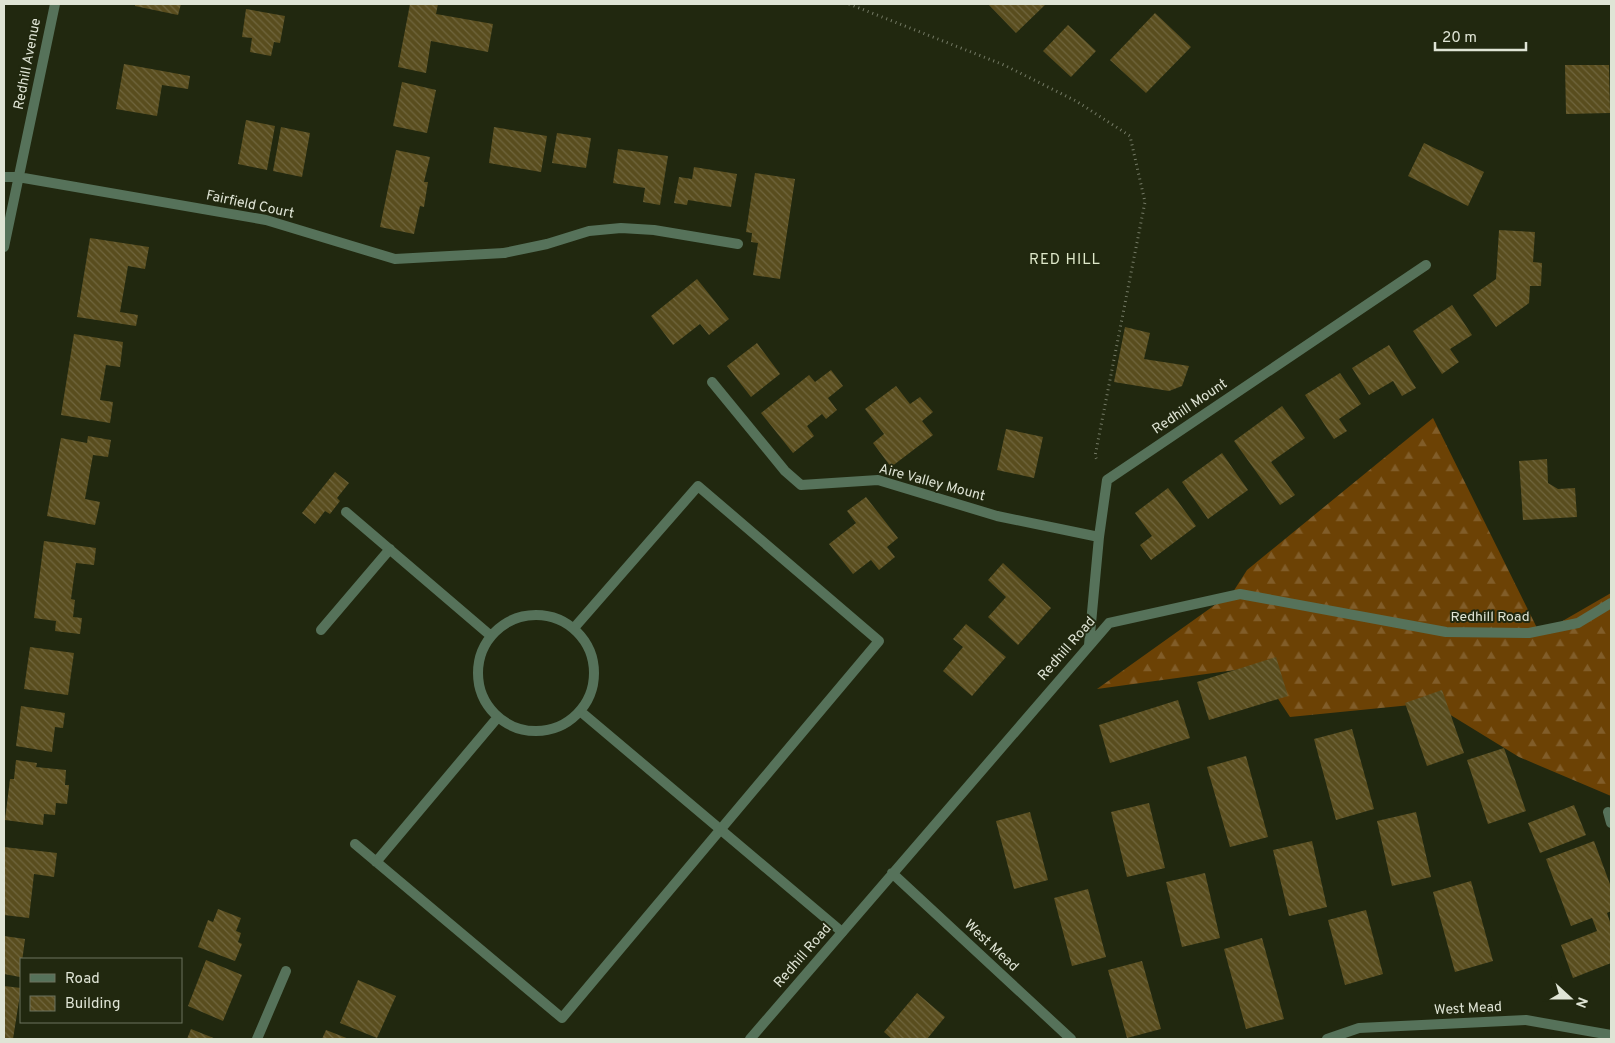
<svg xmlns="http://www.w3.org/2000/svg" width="1615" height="1043" viewBox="0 0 1615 1043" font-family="Overpass,sans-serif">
	<defs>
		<pattern id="forest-firs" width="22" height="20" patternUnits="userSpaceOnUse" patternTransform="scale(1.25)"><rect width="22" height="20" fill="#6c4205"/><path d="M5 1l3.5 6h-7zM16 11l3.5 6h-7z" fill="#815d29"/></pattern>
		<pattern id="building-back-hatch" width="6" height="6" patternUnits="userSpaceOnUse" patternTransform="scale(1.25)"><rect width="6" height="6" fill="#594d1e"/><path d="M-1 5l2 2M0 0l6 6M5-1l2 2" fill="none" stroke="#70663e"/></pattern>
	</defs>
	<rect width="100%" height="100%" fill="#21280f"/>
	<path fill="url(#forest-firs)" d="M1433,418l107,216 71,-41v203l-92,-39 -88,-54 -141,14 -33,-50 -160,22 136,-97 14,-22z"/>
	<path fill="url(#building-back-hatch)" d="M135,4h46l-3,11 -43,-9z
		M410,4h28l-2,10 57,10 -5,28 -57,-11 -5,32 -28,-6z
		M988,4h58l-30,29z
		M246,9l39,7 -5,27 -6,-1 -3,14 -21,-4 2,-14 -10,-1z
		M1155,13l36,34 -45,46 -36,-33z
		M1068,25l28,26 -25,26 -28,-26z
		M124,64l66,12 -2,13 -26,-4 -5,31 -41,-7z
		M1565,65h44l1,48 -44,1z
		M402,82l34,8 -9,43 -34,-7z
		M246,120l29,6 -8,44 -29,-6z
		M281,127l29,6 -8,44 -29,-6z
		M494,127l53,9 -6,36 -52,-9z
		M557,133l34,5 -5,30 -34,-5z
		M1424,143l60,29 -16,34 -60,-30z
		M618,149l50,7 -8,49 -17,-3 2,-14 -32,-5z
		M396,150l34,7 -6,25h4l-4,25 -4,-1 -6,28 -34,-7z
		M694,167l43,7 -6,33 -43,-7 -1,5 -13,-2 5,-26 13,2z
		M755,173l40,6 -15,100 -27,-4 5,-32 -7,-1 1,-9 -6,-1z
		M1499,230l36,2 -2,30 9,1 -1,23h-11l-1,17 -33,24 -23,-32 23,-16z
		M90,238l59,9 -4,22 -17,-3 -8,46 18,3 -2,11 -59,-9z
		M697,279l32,40 -20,16 -9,-11 -27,21 -22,-29z
		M1452,305l20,30 -22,14 9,13 -17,12 -29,-43z
		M1125,327l25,6 -6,26 45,7 -7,20 -13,5 -55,-9z
		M74,334l49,8 -3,25 -14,-2 -6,35 13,2 -3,21 -49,-8z
		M757,343l23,31 -29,23 -24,-31z
		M1389,345l27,43 -14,8 -9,-15 -24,14 -17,-27z
		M831,370l12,16 -15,12 9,12 -11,9 -4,-5 -15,12 7,10 -21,17 -32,-40 48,-38 6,7z
		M1340,373l21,31 -22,15 8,12 -13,8 -29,-44z
		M896,386l14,18 10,-7 13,15 -11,9 11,14 -42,32 -18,-24 11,-9 -19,-25z
		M1282,406l23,32 -34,24 24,33 -15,10 -46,-64z
		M1006,429l37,8 -9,41 -37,-8z
		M88,436l23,4 -3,17 -15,-2 -8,44 15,3 -5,23 -48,-9 14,-78 26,5z
		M1222,453l26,37 -40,29 -26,-37z
		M1547,459l1,24 10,6 17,-1 2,29 -54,3 -4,-59z
		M335,472l14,11 -12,15 3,3 -10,13 -5,-3 -10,13 -13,-11z
		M1168,488l28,38 -45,34 -11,-15 12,-9 -17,-23z
		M866,497l32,41 -11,9 8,10 -16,13 -8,-10 -18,14 -24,-30 27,-21 -9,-12z
		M44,541l52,7 -2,17 -18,-2 -5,36 4,1 -2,17 9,1 -2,16 -25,-3 1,-10 -22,-3z
		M1003,563l48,45 -33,37 -30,-28 18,-20 -18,-17z
		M966,624l40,33 -34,39 -29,-25 20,-24 -10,-8z
		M30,647l44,6 -6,42 -44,-6z
		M1276,657l12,39 -79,24 -12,-38z
		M1442,690l22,63 -37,13 -22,-63z
		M1178,700l12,38 -80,25 -11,-38z
		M21,706l44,7 -2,15 -8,-1 -3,25 -36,-6z
		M1352,729l22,80 -38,11 -22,-81z
		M1504,748l22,63 -38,13 -21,-64z
		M1246,756l22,81 -38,10 -23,-80z
		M16,760l21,3 -1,4 30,3 -1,15h4l-2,19 -11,-1 -1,12 -11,-1 -1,11 -38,-5 5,-41h4z
		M1149,803l16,65 -38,9 -16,-65z
		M1574,805l12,30 -46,18 -12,-30z
		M1030,812l18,68 -34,9 -18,-68z
		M1416,812l15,65 -39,9 -15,-65z
		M1312,841l15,66 -38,9 -16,-66z
		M1594,841l17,46v24l-4,2 4,12v38l-38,15 -12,-33 36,-14 -5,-13 -21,8 -25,-67z
		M4,847l53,6 -3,24 -20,-3 -5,44 -25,-3z
		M1205,873l15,65 -38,9 -16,-65z
		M1471,881l22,80 -38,11 -22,-80z
		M1088,889l18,68 -34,9 -18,-68z
		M218,909l23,9 -5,13 5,2 -3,9 4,2 -7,17 -37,-14 10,-27 5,2z
		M1366,910l17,64 -38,11 -17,-65z
		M4,936l21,3 -5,38 -16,-3z
		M1262,938l22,81 -38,10 -22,-80z
		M206,960l36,15 -19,46 -35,-15z
		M1142,961l19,68 -34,9 -19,-68z
		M358,980l38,16 -19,42 -37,-15z
		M4,986l17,2 -8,51h-9z
		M917,993l28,24 -18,22h-35l-8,-7z
		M191,1029l25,10h-29z
		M326,1030l23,9h-27z"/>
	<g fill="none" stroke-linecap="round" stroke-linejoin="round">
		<path stroke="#747a65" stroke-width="3" stroke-dasharray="1 4" stroke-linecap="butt" d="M849,4l155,61 72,36 54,35 15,66 -50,254 3,6"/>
		<path stroke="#56725a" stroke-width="10" d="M504,253l43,-9 42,-13 32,-3 33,2 84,14
			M346,512l145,124
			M478 673a58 58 0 1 1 116 0a58 58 0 1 1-116 0Z
			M321,630l69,-81
			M580,711l262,221
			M1608,812l3,11
			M355,844l207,174 317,-377 -181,-155 -124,142
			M376,862l122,-145"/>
		<path stroke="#56725a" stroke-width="10" d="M4,177h14l248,43 129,39 109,-6
			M4,247l51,-243
			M712,382l73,89 16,14 77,-5 119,36 102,21
			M1089,645l10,-108 8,-57 319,-215
			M892,873l179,166
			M257,1039l29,-68
			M750,1039l359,-416 131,-29 206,38 83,1 49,-10 33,-20
			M1327,1039l32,-11 167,-8 85,15"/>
	</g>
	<g text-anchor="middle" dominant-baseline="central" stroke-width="4" stroke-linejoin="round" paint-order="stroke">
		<g font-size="14" fill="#dfe4d5" stroke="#21280f">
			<text transform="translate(28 64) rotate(-79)">Redhill Avenue</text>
			<text transform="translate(250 205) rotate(12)">Fairfield Court</text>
			<text transform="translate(1190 407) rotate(-34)">Redhill Mount</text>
			<text transform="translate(932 483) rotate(15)">Aire Valley Mount</text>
			<text x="1490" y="617">Redhill Road</text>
			<text transform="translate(1067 649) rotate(-49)">Redhill Road</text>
			<text transform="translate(991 946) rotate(43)">West Mead</text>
			<text transform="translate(803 956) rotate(-49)">Redhill Road</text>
			<text transform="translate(1468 1009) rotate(-3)">West Mead</text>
		</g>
		<g font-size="15" letter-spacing="1" fill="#dee8c9" stroke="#21280f">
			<text x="1065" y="260">RED HILL</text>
		</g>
	</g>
	<rect width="1615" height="1043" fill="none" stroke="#dfe4d5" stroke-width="10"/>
	<rect x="20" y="958" width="162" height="65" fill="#21280f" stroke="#6d735e"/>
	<rect x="30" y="974" width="25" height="8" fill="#56725a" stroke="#6d735e"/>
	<text x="65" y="983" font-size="15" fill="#dfe4d5">Road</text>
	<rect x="30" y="996" width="25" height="15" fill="url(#building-back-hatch)" stroke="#6d735e"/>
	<text x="65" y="1008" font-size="15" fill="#dfe4d5">Building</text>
	<g transform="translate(1570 998) rotate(111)" stroke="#21280f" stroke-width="4" paint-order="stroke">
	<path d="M0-4L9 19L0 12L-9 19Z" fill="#dfe4d5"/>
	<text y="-8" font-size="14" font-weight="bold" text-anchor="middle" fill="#dfe4d5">N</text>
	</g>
	<path d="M1435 42v8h91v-8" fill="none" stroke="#dfe4d5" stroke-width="2.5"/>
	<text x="1442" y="42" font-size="15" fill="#dfe4d5" stroke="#21280f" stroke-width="4" paint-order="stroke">20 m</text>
</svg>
